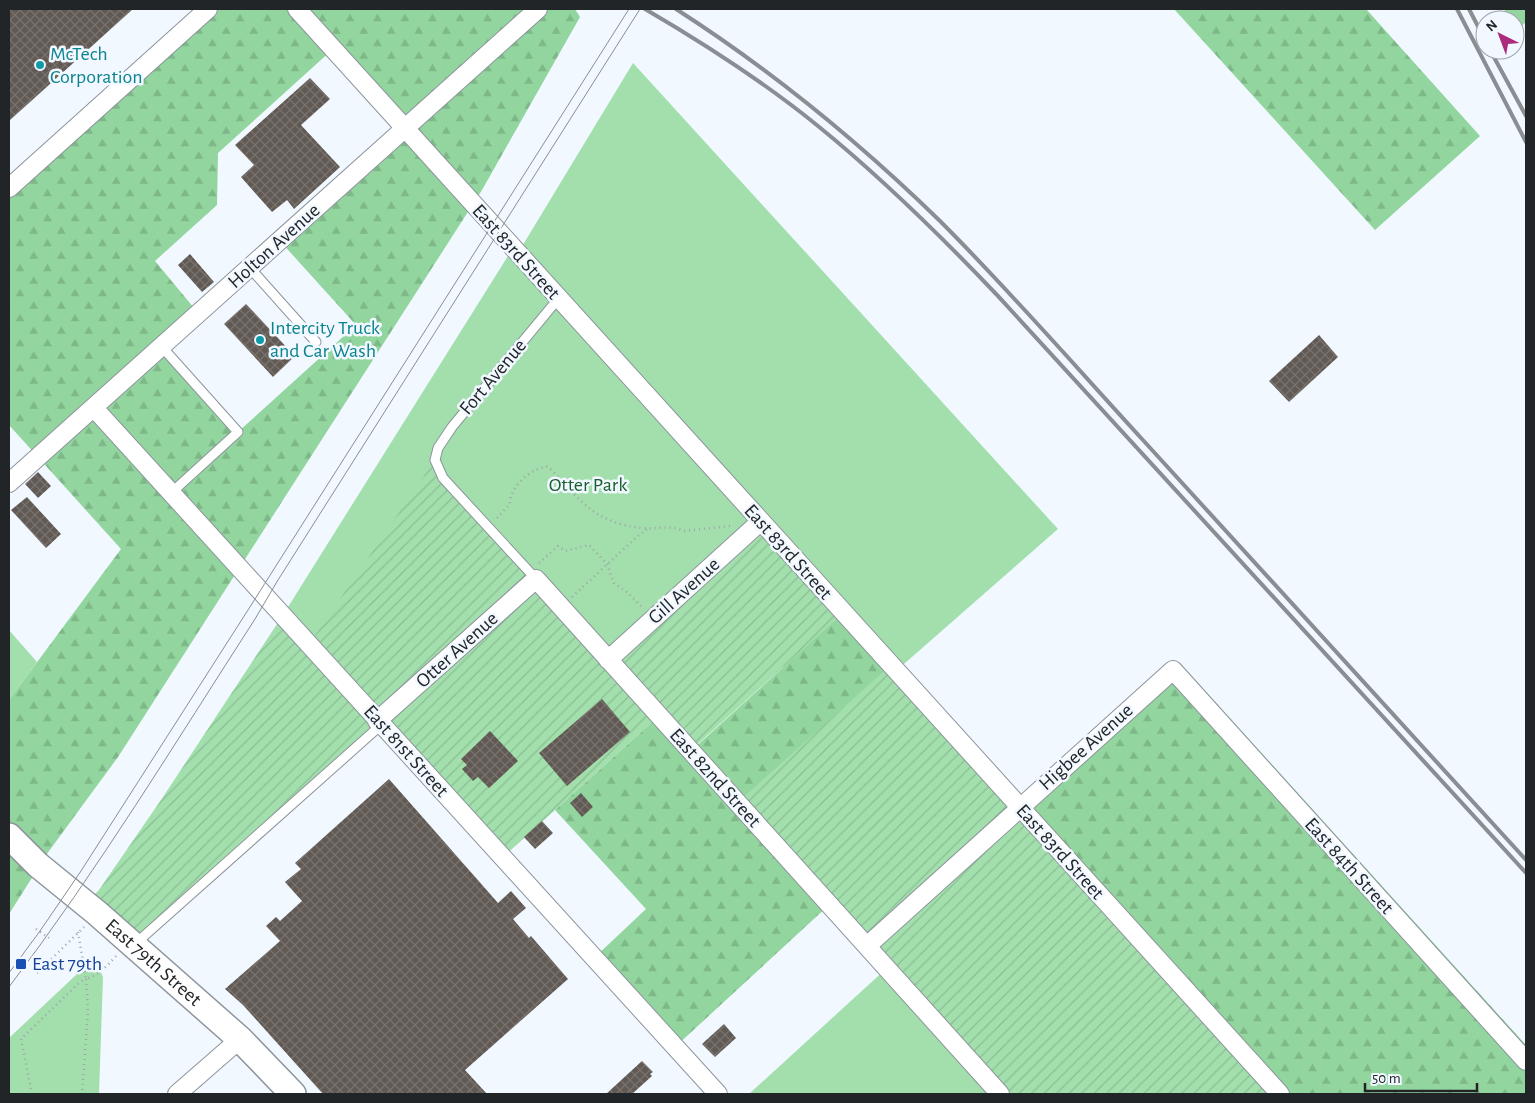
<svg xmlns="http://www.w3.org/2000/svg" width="1535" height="1103" viewBox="0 0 1535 1103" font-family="'Alegreya Sans',sans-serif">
	<defs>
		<pattern id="forest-firs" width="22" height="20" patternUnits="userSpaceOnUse" patternTransform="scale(1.25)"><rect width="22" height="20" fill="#92d59e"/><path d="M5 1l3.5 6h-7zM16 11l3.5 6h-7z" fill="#7eb788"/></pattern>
		<pattern id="garden-furrows" width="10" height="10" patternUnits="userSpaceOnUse" patternTransform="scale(1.25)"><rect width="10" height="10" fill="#a2dfac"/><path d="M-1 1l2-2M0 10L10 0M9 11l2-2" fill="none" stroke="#8bbf94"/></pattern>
		<pattern id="building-cross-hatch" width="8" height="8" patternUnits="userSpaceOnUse" patternTransform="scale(1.25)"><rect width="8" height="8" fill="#615953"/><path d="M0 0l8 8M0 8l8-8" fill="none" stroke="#78726e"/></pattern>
	</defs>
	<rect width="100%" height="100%" fill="#f1f8ff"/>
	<path fill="#a2dfac" d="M633,63l425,466 -162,142 -288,-11 -300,-16 -25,-29 230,-367 5,5z
		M9,630l28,32 -28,38z
		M94,958l9,19 -4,117h-90v-56z
		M887,968l113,126h-251z"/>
	<path fill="url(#forest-firs)" fill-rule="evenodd" d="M208,9h367l5,8 -98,173 -364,567 -69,94 -40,63v-214l112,-151 -112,-124v-237zM333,49l71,80 -124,112 76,84 -118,107 -76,-85 37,-33 -44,-53 62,-56 1,-52z
		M1174,9h192l114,127 -105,94z
		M1504,9h22v13l-11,10v-12h-6z
		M843,613l48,52 -62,240 -154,142 -81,-89 52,-49 -91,-99 104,-94 32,35z
		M1180,663l346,382v49h-246l-260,-287z"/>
	<path fill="url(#garden-furrows)" d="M435,460l8,18 165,182 152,-138 83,91 -153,138 -31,-35 -157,142 -121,-133 -248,220 -48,-41 14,-14 62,-90 122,-185 26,29z
		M891,665l389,429h-280l-263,-291z"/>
	<path fill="url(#building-cross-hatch)" d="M9,9h124l-124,112z
		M310,78l20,21 -29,26 39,42 -46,42 -7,-9 -15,12 -31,-35 13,-12 -19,-20z
		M190,254l24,28 -12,10 -24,-27z
		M246,304l49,52 -22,21 -49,-53z
		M1319,335l19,22 -49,45 -20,-21z
		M38,472l13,14 -13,12 -13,-14z
		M27,497l34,37 -15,14 -35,-38z
		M602,699l28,33 -63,54 -28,-33z
		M490,731l28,30 -29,27 -11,-11 -5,4 -11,-12 5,-4 -6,-6z
		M389,779l109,124 13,-12 15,17 -13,11 16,19 2,-2 37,43 -103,91 22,24h-164l-80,-89 -18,-16 55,-48 -14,-15 10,-9 4,4 22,-20 -17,-19 16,-13 -6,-6z
		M581,793l12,14 -11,10 -12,-14z
		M542,821l11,12 -18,16 -11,-12z
		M724,1024l12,14 -21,19 -13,-13z
		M642,1061l11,11 -3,2 2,2 -20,18h-26z"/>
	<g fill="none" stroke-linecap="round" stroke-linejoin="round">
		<defs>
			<path id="service" d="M250,268l66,74
				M162,347l76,85 -67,61
				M536,579l-93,-101 -8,-18 3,-12 14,-21 106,-128
				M135,944l246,-219"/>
			<path id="minor" d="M297,9l983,1085
				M9,188l199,-179
				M94,408l624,686
				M9,483l529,-474
				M608,660l152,-138
				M377,721l159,-142 464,515
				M867,946l306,-276 353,391
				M177,1094l63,-55"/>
			<g id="secondary">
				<path id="s1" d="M9,836l29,29 59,48 143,126 53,55"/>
			</g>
		</defs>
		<use href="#service" stroke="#8d959c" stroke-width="11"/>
		<use href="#minor" stroke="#8d959c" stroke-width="20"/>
		<use href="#secondary" stroke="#8d959c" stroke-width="28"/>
		<path stroke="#9fa4aa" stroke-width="2.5" stroke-dasharray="1 4" stroke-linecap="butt" d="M497,518l13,-14c-1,-12 13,-28 24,-33 3,-2 8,-3 12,-5l6,4c28,32 45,53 90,58 15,2 27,-4 42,3l46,-5
			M539,563l19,-17 7,5 24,-6 18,19 7,19 14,10 14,14
			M572,597l67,-62 8,-6
			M36,929l13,9
			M78,932l8,47c14,-5 20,-12 30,-23
			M33,970l4,3 47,-46
			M32,1094l-11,-55 59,-57 6,-3 2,32 -6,83"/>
		<use href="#service" stroke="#fff" stroke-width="9"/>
		<use href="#minor" stroke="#fff" stroke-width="18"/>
		<use href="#secondary" stroke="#fff" stroke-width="25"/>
		<path stroke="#898e93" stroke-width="1" d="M9,973l31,-42 41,-60 167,-261 381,-601
			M9,987c89,-117 166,-244 246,-368l23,-39 362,-571"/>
		<path stroke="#898e93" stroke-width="4" d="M645,9c60,35 119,73 173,117 64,52 123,110 180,170l528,577
			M676,9c95,61 183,133 264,212 70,70 135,145 202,218 128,141 256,281 384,421
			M1457,9l69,133
			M1469,9l16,31
			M1490,50l36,66"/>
	</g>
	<g fill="#0f9aa8" stroke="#f1f8ff" stroke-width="2">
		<circle cx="40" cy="65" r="5"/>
		<circle cx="260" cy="340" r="5"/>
	</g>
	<rect fill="#1a4fb4" stroke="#f1f8ff" stroke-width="2" x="15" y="958" width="12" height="12" rx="2.5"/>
	<g text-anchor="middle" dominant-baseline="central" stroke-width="5" stroke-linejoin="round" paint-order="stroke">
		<g font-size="20" fill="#0d838f" stroke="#f1f8ff" text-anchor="start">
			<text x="50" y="54">McTech<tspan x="50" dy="23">Corporation</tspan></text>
			<text x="270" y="328">Intercity Truck<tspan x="270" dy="23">and Car Wash</tspan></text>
		</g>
		<g font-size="20" fill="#222528" stroke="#f1f8ff">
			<text transform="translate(274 246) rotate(-42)">Holton Avenue</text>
			<text transform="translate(516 252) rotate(48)">East 83rd Street</text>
			<text transform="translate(493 377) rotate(-50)">Fort Avenue</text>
			<text transform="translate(788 552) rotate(48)">East 83rd Street</text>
			<text transform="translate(684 591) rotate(-42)">Gill Avenue</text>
			<text transform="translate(457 650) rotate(-42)">Otter Avenue</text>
			<text transform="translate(1086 747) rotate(-42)">Higbee Avenue</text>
			<text transform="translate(406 751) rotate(48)">East 81st Street</text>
			<text transform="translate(715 778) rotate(48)">East 82nd Street</text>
			<text transform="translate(1060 852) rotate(48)">East 83rd Street</text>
			<text transform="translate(1349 866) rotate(48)">East 84th Street</text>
			<text stroke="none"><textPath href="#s1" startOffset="192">East 79th Street</textPath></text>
		</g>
		<g font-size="20" fill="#1b612f" stroke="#f1f8ff">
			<text x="588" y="485">Otter Park</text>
		</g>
		<g font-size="20" fill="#164399" stroke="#f1f8ff" text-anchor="start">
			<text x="32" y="964">East 79th</text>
		</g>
	</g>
	<rect width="1535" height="1103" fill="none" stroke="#222528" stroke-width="20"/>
	<g transform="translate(1500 35) rotate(318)"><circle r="24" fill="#f1f8ff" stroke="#9ea4a9"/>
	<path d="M0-4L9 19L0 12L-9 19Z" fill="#ab2c7c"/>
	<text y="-8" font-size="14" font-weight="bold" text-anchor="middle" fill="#222528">N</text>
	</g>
	<path d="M1365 1083v8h112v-8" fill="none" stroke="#222528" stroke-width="2.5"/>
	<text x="1372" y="1083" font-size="15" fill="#222528" stroke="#f1f8ff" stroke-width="4" paint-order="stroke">50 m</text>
</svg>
